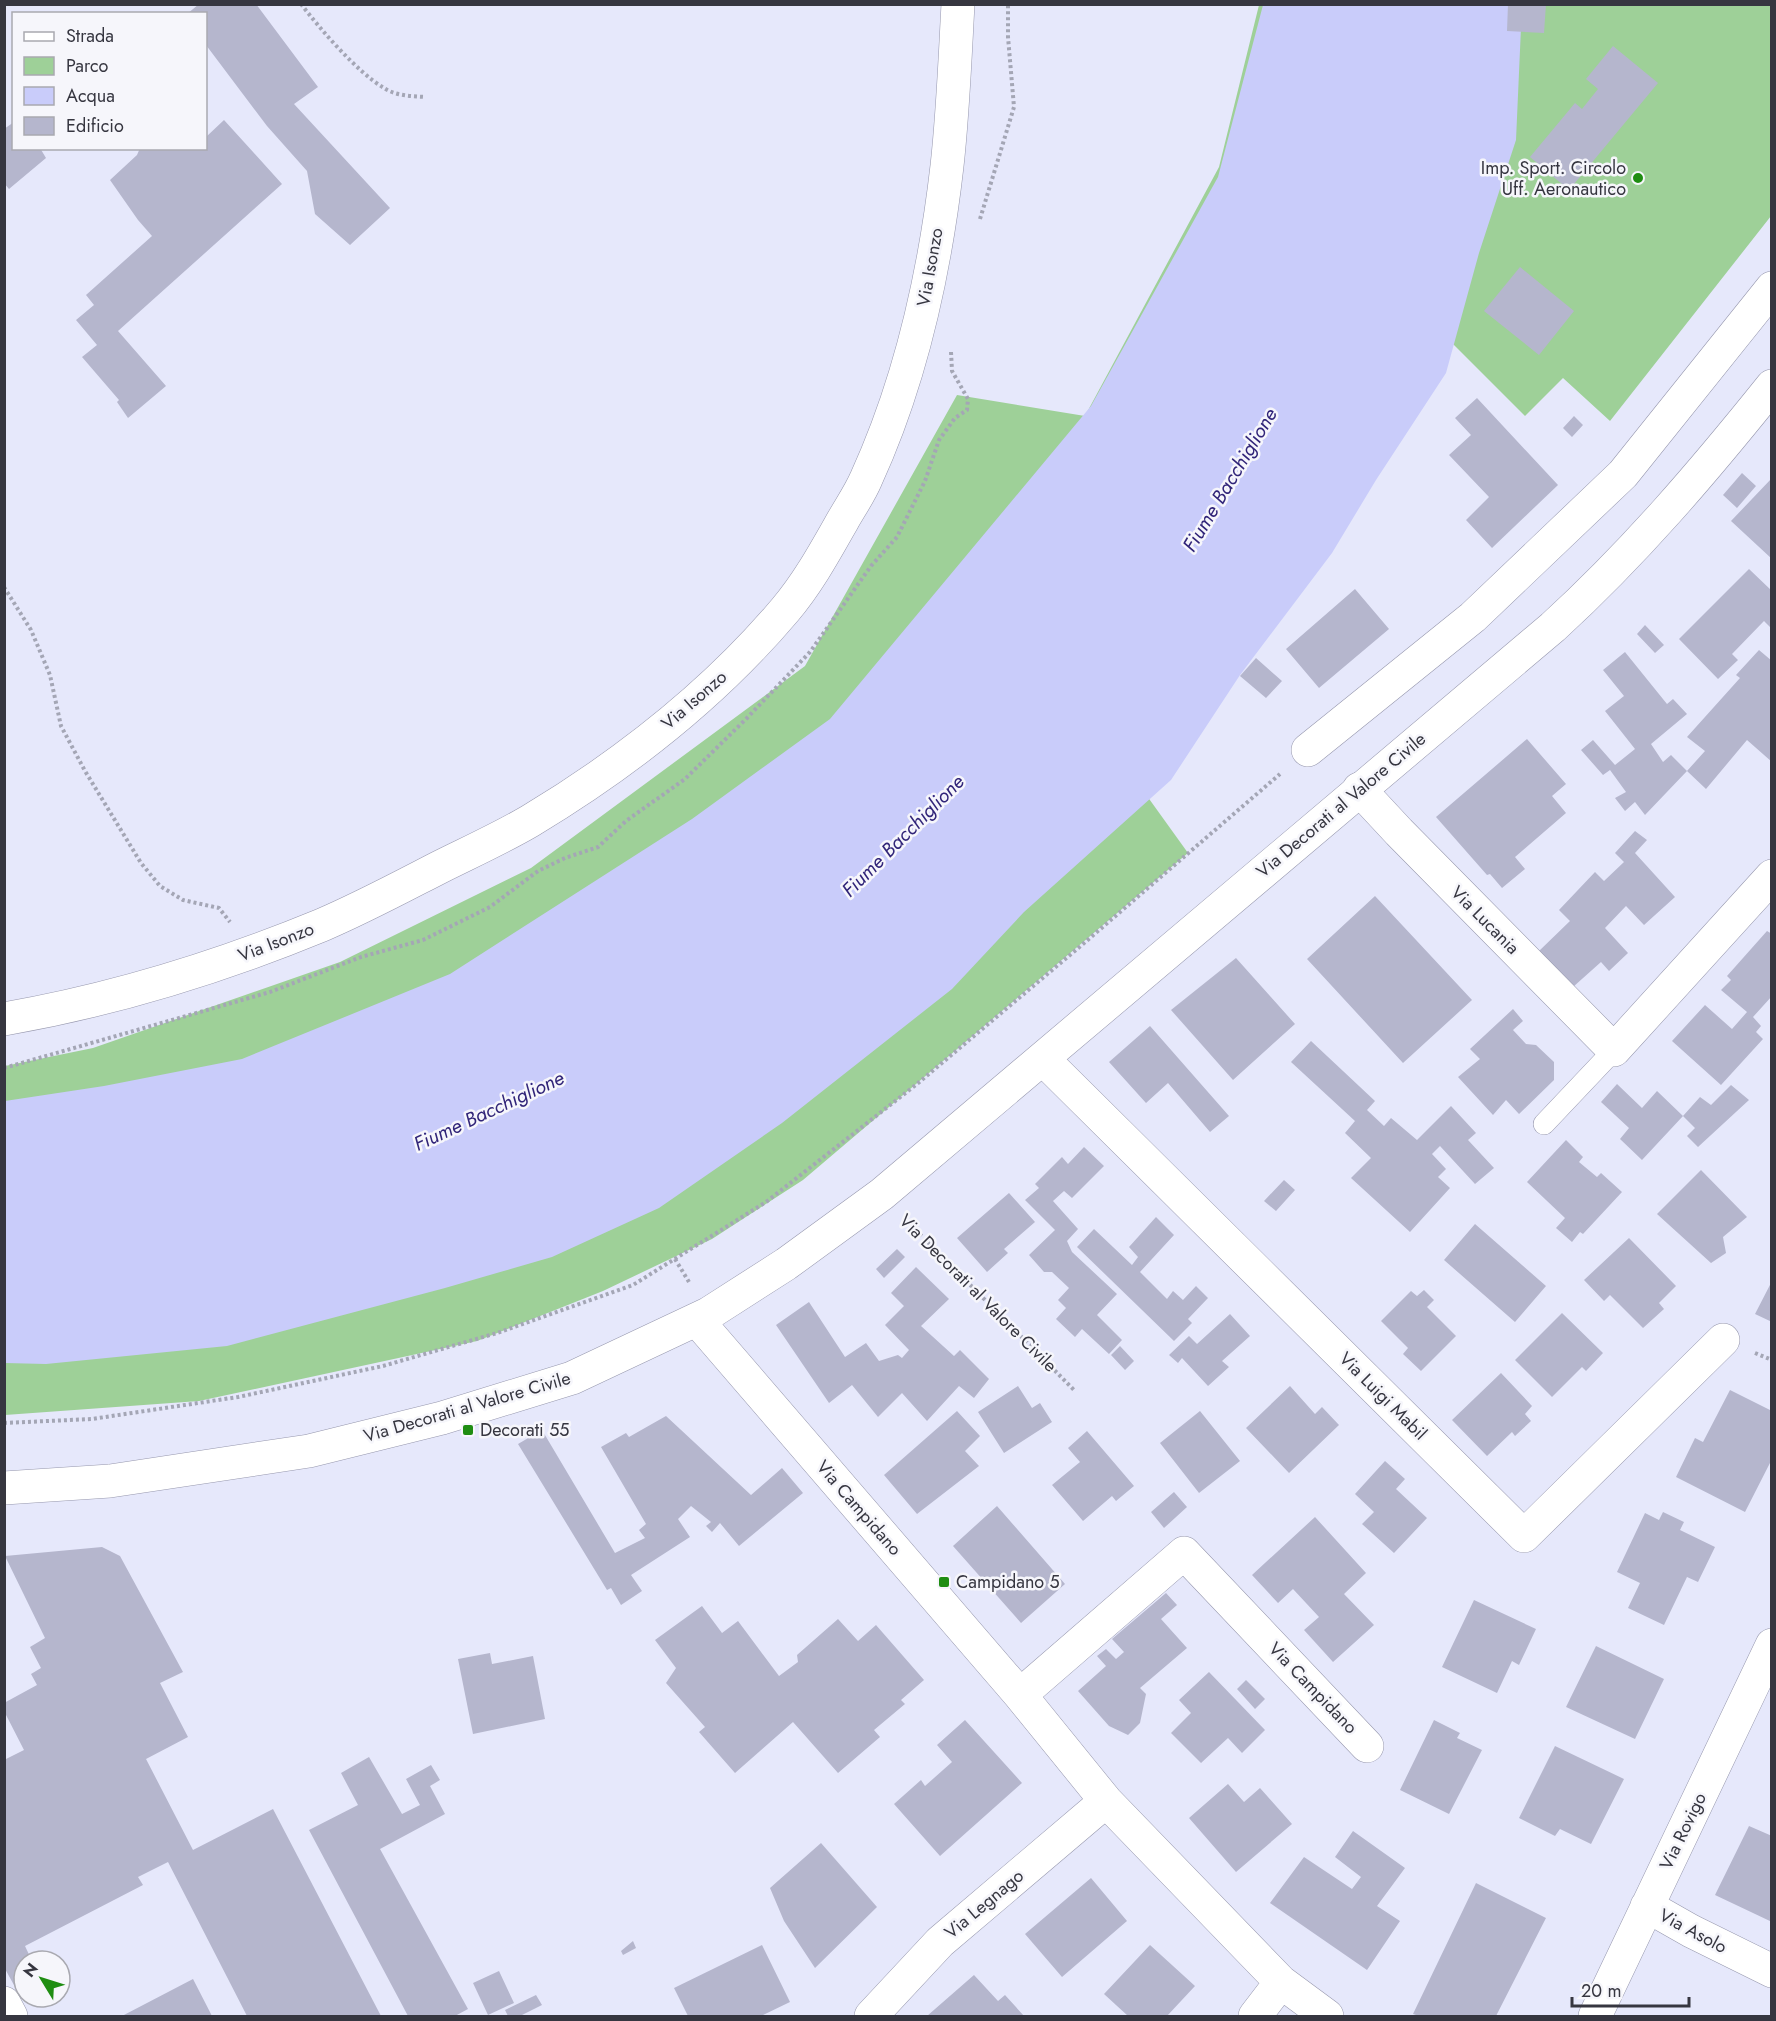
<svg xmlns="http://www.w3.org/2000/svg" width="1776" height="2021" viewBox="0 0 1776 2021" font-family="Jost,sans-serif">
	<rect width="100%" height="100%" fill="#e6e8fb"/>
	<path fill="#9ed098" d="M1259,5h237l-354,784 46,64 -385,327 -91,59 -109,52 -126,50 -278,60 -194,14v-349l88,-18 247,-86 191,-94 274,-202 152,-271 128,21 134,-249z
		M1522,5h249v211l-161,205 -47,-43 -38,38 -73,-73z"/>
	<path fill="#c9ccfa" d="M1263,5h259l-6,135 -37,113 -33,120 -70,107 -44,73 -92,122 -69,105 -147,132 -72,77 -170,134 -123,85 -107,49 -107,31 -218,58 -181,18 -41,-1v-262l99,-15 138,-27 208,-85 242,-155 138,-100 261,-313 127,-229z"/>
	<path fill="#b5b6cd" d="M199,4h57l62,83 -24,17 96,104 -40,37 -35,-31 -8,-43 -40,-45 -61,-81v-31h-19z
		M1508,4h38l-2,29 -37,-2z
		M1613,46l45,37 -89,107 -39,-33 45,-54 7,6 16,-20 -12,-10z
		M224,120l58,64 -164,147 48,55 -38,32 -11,-16 2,-2 -37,-43 15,-12 -21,-25 18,-15 -8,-10 66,-59 -14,-16 -28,-40 27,-25 3,-7h66v-11z
		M14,122v26h26l6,10 -37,31 -5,-6v-54z
		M1520,267l54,44 -35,44 -55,-44z
		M1477,398l81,87 -66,63 -26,-28 23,-23 -40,-42 22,-20 -16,-17z
		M1574,416l9,9 -11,12 -9,-9z
		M1742,473l14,13 -19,22 -14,-13z
		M1772,478v81l-41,-38z
		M1749,569l23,22v34l-2,2 -6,-6 -32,33 6,6 -20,19 -39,-40z
		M1355,589l34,40 -70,59 -33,-39z
		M1645,625l19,20 -9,8 -18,-19z
		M1759,650l13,11v101l-25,-22 -41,49 -19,-18 18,-20 -18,-14 53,-59 -4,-3z
		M1625,652l42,52 6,-5 14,15 -36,30 12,18 8,-7 16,16 -42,44 -10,-13 -10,9 -10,-13 11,-6 -16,-22 -7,5 -22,-25 12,-10 22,25 20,-16 -30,-38 19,-15 -21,-26z
		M1256,658l26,23 -16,17 -26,-22z
		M1527,739l39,45 -14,12 14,17 -51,44 10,12 -23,19 -12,-14 -3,1 -51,-58z
		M1635,831l12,9 -12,13 40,44 -31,28 -18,-19 -21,22 23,25 -19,18 -8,-9 -28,25 -34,-36 31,-30 -11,-11 36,-38 9,9 20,-19 -9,-9z
		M1375,896l97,104 -69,63 -96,-104z
		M1767,931l5,3v62l-19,21 8,9 -5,6 7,7 -42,46 -49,-44 33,-36 27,24 15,-17 -26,-22 10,-10 -4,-4z
		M1236,958l59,66 -62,56 -62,-70z
		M1513,1009l10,12 -10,9 13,14 10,1 18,17v18l-35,34 -13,-14 -13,15 -35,-38 22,-18 -10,-10z
		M1150,1026l79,90 -19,16 -42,-49 -22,20 -37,-41z
		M1311,1041l64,60 -8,9 17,16 7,-8 26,22 34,-34 25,27 -8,7 26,28 -19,16 -35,-38 -8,8 14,15 -8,8 12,11 -40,44 -59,-54 20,-20 -26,-25 10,-12 -64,-59z
		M1617,1084l25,24 15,-17 26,25 -41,44 -22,-21 9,-11 -28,-26z
		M1731,1085l18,15 -51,47 -11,-11 8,-8 -12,-12 17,-19 11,8z
		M1566,1140l17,17 -4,5 18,15 4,-4 21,19 -39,42 -3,-2 -8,10 -16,-14 9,-10 -38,-36z
		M1084,1147l20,19 -32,32 -8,-7 -11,10 25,28 -11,12 5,11 45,42 -20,21 25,25 -13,14 -27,-25 -7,8 -19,-18 10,-11 -8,-8 11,-12 -17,-16h-8l-15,-17 26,-25 -30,-30 14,-12 -4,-4 27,-27 6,7z
		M1701,1170l46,47 -24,20 3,16 -15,10 -54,-49z
		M1284,1180l11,10 -19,21 -12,-10z
		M1009,1193l26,29 -31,27 4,4 -21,19 -30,-34z
		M1156,1217l18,18 -34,37 27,27 6,-8 10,9 13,-14 12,12 -20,21 4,4 -18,18 -97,-94 17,-18 38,36 6,-8 -9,-10z
		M1475,1224l71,62 -31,36 -71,-62z
		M1629,1238l47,48 -17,17 5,6 -21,19 -33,-33 -6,6 -20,-21z
		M897,1249l8,8 -21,21 -8,-9z
		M916,1267l33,32 -28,27 33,30 6,-6 29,29 -15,19 -15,-12 -32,35 -25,-28 -24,24 -26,-32 -23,18 -53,-78 33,-23 36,55 21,-14 13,18 19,-6 4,3 7,-8 -24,-25 19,-19 -13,-13z
		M1772,1281v41l-17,-8z
		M1424,1290l10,10 -7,7 29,29 -35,35 -18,-17 5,-6 -27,-27 30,-30 6,5z
		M1562,1313l41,40 -17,18 -4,-4 -30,30 -37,-37z
		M1230,1314l20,22 -28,25 7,6 -21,19 -26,-28 -4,5 -9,-8 20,-19 8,8z
		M1120,1346l14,15 -9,9 -14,-15z
		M1501,1373l31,33 -7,8 6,7 -16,15 -3,-4 -25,24 -35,-36z
		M1018,1386l14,22 8,-5 12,19 -48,31 -26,-41z
		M1290,1386l25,28 7,-7 17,18 -50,48 -43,-45z
		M1730,1390l42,21v48l-27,53 -69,-35 19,-39 8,4z
		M957,1411l23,25 -15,15 14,15 -62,48 -33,-39z
		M1200,1411l40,50 -41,32 -39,-50z
		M666,1416l85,79 31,-27 21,25 -64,53 -19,-23 -8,9 -6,-6 5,-4 -20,-16 -13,13 12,18 -59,38 11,16 -21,14 -10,-17 -4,2 -89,-146 24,-14 73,123 30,-15 -6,-8 7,-6 -45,-77 25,-14 3,4z
		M1087,1431l47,55 -18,15 -4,-5 -29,25 -31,-36 28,-23 -12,-14z
		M1385,1461l20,18 -9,10 31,29 -33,35 -32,-29 12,-12 -19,-18z
		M1174,1492l13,15 -23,21 -13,-16z
		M997,1506l68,78 -44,39 -68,-77z
		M1663,1512l21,10 -4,8 35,17 -17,35 -11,-5 -23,48 -36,-17 12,-25 -23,-11 28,-59 14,7z
		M1315,1517l51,56 -22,21 30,31 -41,37 -29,-32 15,-13 -26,-28 -15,14 -26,-28z
		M102,1547l18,9 63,116 -23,11 28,54 -42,22 47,91 80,-41 108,207h-134l-79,-154 -30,15 5,8 -118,61 7,15h-8v33l-4,2 -16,-29v-207l20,-10 -20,-39v-8l33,-18 -6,-11 10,-6 -11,-21 15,-9 -40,-82z
		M1166,1593l11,12 -16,14 26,29 -47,40 6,6 -6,29 -12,12 -19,-9 -31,-35 28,-25 -9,-10 9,-7 10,10 8,-7 -12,-13z
		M1474,1600l62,29 -17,36 -7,-4 -15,32 -55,-26z
		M702,1606l20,27 16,-12 41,55 19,-14 -1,-7 41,-36 20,22 18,-16 48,55 -23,20 4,4 -31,26 6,7 -42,36 -45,-51 -58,51 -36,-41 6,-5 -39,-44 10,-15 -21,-28z
		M1596,1646l68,33 -29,60 -69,-32z
		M490,1653l2,11 41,-8 12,63 -72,15 -15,-75z
		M1209,1672l56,58 -23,23 -14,-15 -27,25 -30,-30 20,-20 -12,-13z
		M1246,1680l19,19 -10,10 -18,-20z
		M965,1720l57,63 -82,73 -46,-52 27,-24 4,6 27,-24 -15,-17z
		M1434,1720l26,13 -3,5 25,12 -33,64 -49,-24z
		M1555,1746l69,33 -33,65 -31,-15 -5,7 -36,-18z
		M369,1757l33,57 18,-9 -14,-26 25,-14 9,15 -10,6 15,28 -65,35 88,160 -13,7h-47l-99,-186 49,-25 -17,-32z
		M1228,1784l16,18 16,-14 32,36 -56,48 -47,-54z
		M1749,1826l23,10v86l-57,-27z
		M1353,1831l52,37 -28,38 23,15 -33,49 -97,-67 34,-46 48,32 9,-12 -26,-20z
		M821,1843l56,64 -62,61 -31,-47 -14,-33z
		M1091,1878l36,43 -65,56 -37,-43z
		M1476,1883l70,35 -50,98h-77l-6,-2z
		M633,1941l3,7 -13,7 -2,-4z
		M762,1945l28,57 -29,14h-73l-14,-28z
		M1150,1945l45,41 -28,30h-39l-24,-22z
		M499,1971l15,32 -26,12 -15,-32z
		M974,1975l24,26 7,-6 19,21h-97z
		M193,1979l19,37h-90z
		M536,1995l6,10 -22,11h-12l-3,-6z"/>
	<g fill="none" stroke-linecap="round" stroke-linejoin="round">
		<defs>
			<path id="service" d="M1544,1124l70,-74"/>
			<path id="minor" d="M1308,750l165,-133 150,-143 149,-186
				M1359,789l40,43 215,218 158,-174
				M4,1019c109,-19 216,-52 318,-94 40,-17 79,-38 118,-58 30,-15 61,-29 90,-46 93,-56 184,-127 255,-211 23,-27 41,-60 58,-90 8,-14 17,-27 23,-41 44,-96 69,-208 81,-313 6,-53 8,-108 11,-162
				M1043,1059l481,477 199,-196
				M697,1320l323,375 86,106 175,181 46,34
				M1020,1695l164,-142 183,193
				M1647,1906l44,25 81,40
				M4,2003l7,13
				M871,2016l69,-74 166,-141
				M1255,2016l26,-34
				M1595,2016l177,-371"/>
			<path id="tertiary" d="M4,1488l106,-7 199,-30 133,-33 130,-40 136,-64 78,-50 96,-70 671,-567c81,-74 150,-155 219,-241"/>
		</defs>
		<use href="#service" stroke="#9697ad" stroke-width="22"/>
		<use href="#minor" stroke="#9697ad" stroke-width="34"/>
		<use href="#tertiary" stroke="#9697ad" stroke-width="34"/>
		<path stroke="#a4a6b5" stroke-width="4" stroke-dasharray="3 3" stroke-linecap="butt" d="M301,4c20,26 56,68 83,84 12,8 27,8 41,9
			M980,219l34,-112 -6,-70v-33
			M4,587l27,43 19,45 11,51 24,45 56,92 19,23 23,14 36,8 11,14
			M4,1068l266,-76 91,-35 62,-17 67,-33 48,-36 27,-13 33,-11 28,-26 59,-42 62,-61 63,-66 61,-86 26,-29 28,-56 14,-41 16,-22 12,-8 1,-11 -16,-28 -1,-19
			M907,1221l168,170
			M675,1259l14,23
			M1755,1353l17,7
			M4,1423l88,-4 146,-22 145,-31 114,-33 136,-48 133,-83 151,-118 166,-140 197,-170"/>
		<use href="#service" stroke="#fff" stroke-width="21"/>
		<use href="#minor" stroke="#fff" stroke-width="33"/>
		<use href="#tertiary" stroke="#fff" stroke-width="33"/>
	</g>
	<g fill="#1f8d12" stroke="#f6f6fb" stroke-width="2">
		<circle cx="1638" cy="178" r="6"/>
		<rect x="462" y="1424" width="12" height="12" rx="3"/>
		<rect x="938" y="1576" width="12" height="12" rx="3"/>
	</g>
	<g text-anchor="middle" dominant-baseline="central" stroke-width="5" stroke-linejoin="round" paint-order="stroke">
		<g font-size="18" fill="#363640" stroke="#f6f6fb" text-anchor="start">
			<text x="1626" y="168" text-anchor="end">Imp. Sport. Circolo<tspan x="1626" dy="21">Uff. Aeronautico</tspan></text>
			<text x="480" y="1430">Decorati 55</text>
			<text x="956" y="1582">Campidano 5</text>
		</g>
		<g font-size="18" fill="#363640" stroke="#f6f6fb">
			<text transform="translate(930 267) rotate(-80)">Via Isonzo</text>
			<text transform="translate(694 700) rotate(-41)">Via Isonzo</text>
			<text transform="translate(1341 805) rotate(-40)">Via Decorati al Valore Civile</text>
			<text transform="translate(1485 920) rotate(45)">Via Lucania</text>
			<text transform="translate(276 942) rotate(-21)">Via Isonzo</text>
			<text transform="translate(978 1293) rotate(45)">Via Decorati al Valore Civile</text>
			<text transform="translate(1383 1396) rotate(45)">Via Luigi Mabil</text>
			<text transform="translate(467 1407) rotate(-16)">Via Decorati al Valore Civile</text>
			<text transform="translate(859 1508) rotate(49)">Via Campidano</text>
			<text transform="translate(1313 1688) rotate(46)">Via Campidano</text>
			<text transform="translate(1683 1831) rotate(-64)">Via Rovigo</text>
			<text transform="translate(984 1904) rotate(-40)">Via Legnago</text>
			<text transform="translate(1693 1931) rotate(28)">Via Asolo</text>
		</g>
		<g font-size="20" font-style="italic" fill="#312579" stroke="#f6f6fb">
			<text transform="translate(1230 480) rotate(-59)">Fiume Bacchiglione</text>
			<text transform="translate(903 836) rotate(-45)">Fiume Bacchiglione</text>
			<text transform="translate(489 1111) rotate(-25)">Fiume Bacchiglione</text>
		</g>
	</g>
	<rect width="1776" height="2021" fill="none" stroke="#363640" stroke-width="12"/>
	<rect x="12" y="12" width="195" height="138" fill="#f6f6fb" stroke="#a9a9b0" stroke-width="1.5"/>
	<rect x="24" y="32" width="30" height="9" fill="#ffffff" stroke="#a9a9b0" stroke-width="1.5"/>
	<text x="66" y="42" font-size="18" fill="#363640">Strada</text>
	<rect x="24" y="57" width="30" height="18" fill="#9ed098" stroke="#a9a9b0" stroke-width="1.5"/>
	<text x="66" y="72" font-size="18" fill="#363640">Parco</text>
	<rect x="24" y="87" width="30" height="18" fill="#c9ccfa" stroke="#a9a9b0" stroke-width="1.5"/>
	<text x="66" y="102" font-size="18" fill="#363640">Acqua</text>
	<rect x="24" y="117" width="30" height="18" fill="#b5b6cd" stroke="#a9a9b0" stroke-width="1.5"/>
	<text x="66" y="132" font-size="18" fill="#363640">Edificio</text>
	<g transform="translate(42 1979) rotate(308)"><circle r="28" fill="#f6f6fb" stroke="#a9a9b0" stroke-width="1.5"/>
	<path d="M0-4.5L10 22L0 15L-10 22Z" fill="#1f8d12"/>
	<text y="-9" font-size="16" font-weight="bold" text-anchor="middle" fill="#363640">N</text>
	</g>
	<path d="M1572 1997v9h117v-9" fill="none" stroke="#363640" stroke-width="3"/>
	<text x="1581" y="1997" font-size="18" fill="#363640" stroke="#f6f6fb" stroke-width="4.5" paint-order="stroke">20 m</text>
</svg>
